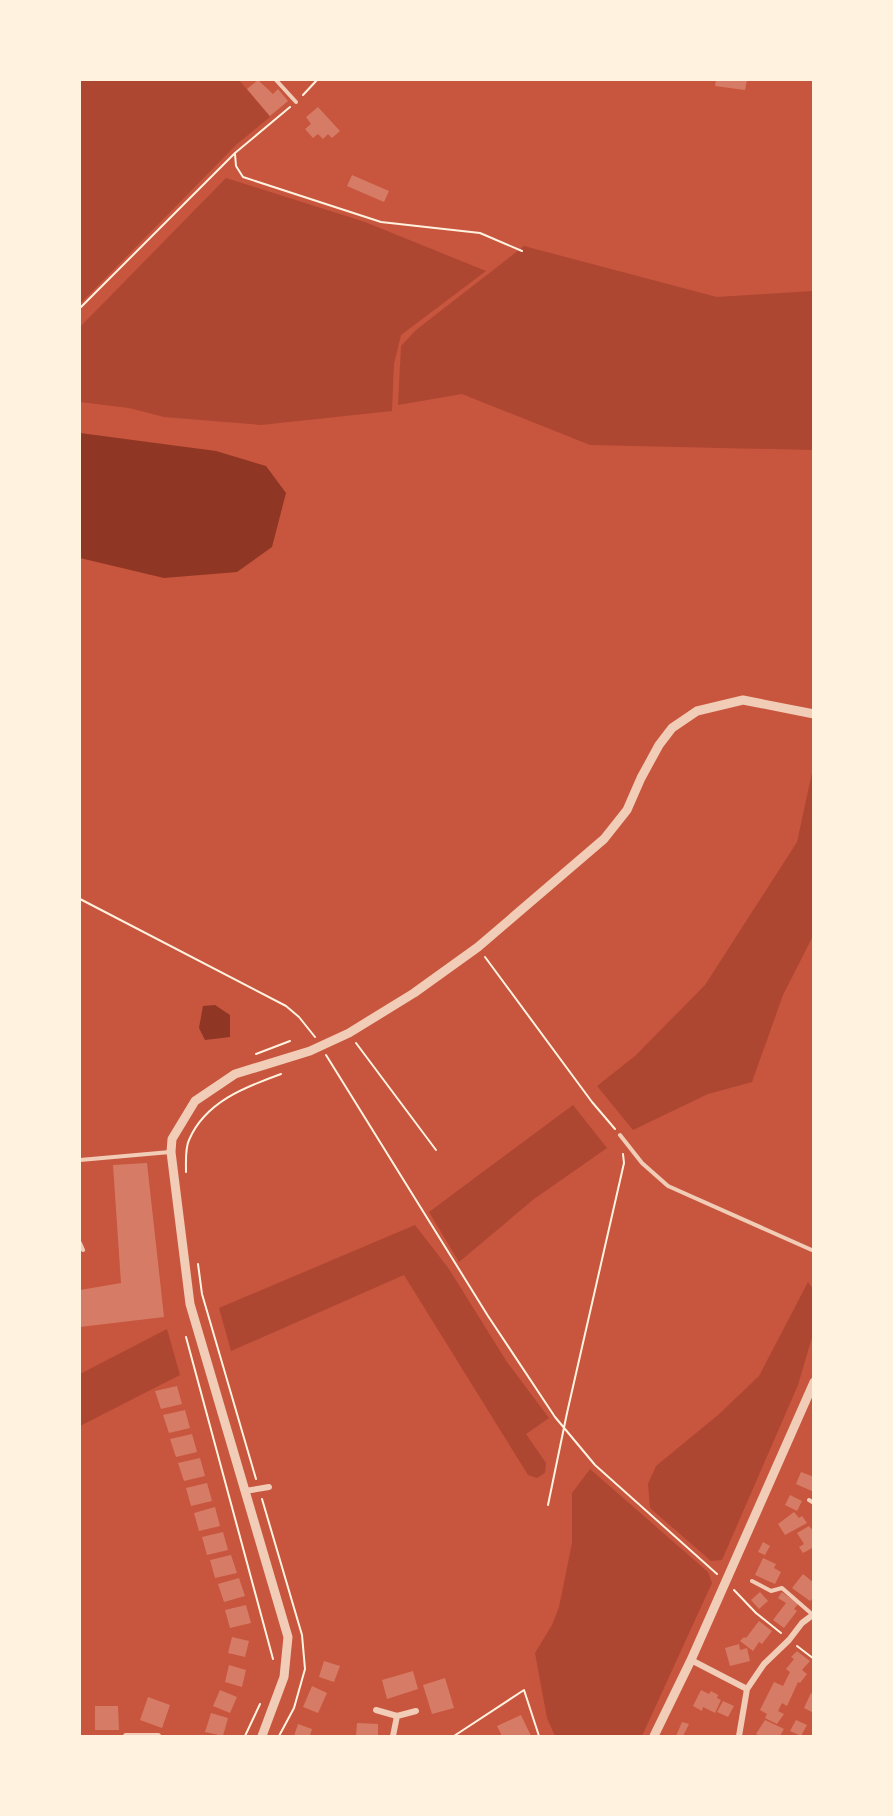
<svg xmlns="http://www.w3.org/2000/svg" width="893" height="1816" viewBox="0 0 893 1816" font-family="'IBM Plex Sans',sans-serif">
	<rect width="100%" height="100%" fill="#c8553d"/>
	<path fill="#ae4732" d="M80,80h159l31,37 -33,27 -157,160z
		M226,178l139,44 121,49 -85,64 -7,29 -2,47 -131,14 -97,-8 -35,-9 -49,-6v-75z
		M524,246l193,51 96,-6v159l-223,-5 -128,-51 -64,11 3,-59 15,-16z
		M813,768v168l-30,59 -31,87 -44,12 -75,36 -36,-44 38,-30 70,-71 92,-143z
		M573,1105l34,43 -73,51 -75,63 -30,-50z
		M415,1225l34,44 58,93 42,56 -23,16 20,29 -1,10 -8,5 -9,-3 -124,-200 -173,76 -12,-43z
		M808,1282l5,7v45l-15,51 -76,175 -11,1 -61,-53 -2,-24 8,-18 62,-51 41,-39z
		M167,1329l13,46 -100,51v-52z
		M590,1469l118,103 4,11 -70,153h-87l-8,-18 -12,-65 17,-28 7,-18 13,-64v-50z"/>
	<path fill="#8f3625" d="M80,433l136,18 50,15 20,27 -14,54 -35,25 -73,6 -84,-20z
		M215,1005l15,10v22l-25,3 -6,-12 4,-22z"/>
	<path fill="#d67c66" d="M258,80l15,14 5,-5 10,12 -18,15 -23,-27z
		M716,80h31l-2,10 -30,-4z
		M318,107l22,24 -8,7 -4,-4 -5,5 -5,-5 -5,4 -8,-9 6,-5 -5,-7z
		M352,175l37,16 -5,11 -37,-16z
		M147,1163l17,154 -84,10v-37l41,-7 -8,-118z
		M177,1386l5,18 -21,5 -6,-18z
		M185,1410l5,18 -21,5 -6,-18z
		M192,1434l5,18 -21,5 -6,-18z
		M200,1458l5,18 -21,5 -6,-18z
		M801,1472l13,5v15l-18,-8z
		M207,1483l5,18 -21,5 -5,-18z
		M790,1495l12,6 -5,10 -12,-6z
		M215,1507l5,19 -21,5 -5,-18z
		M794,1512l5,6 3,-2 5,7 -22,12 -7,-11z
		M809,1526l5,6v15l-11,6 -4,-6 5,-3 -7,-11z
		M223,1532l5,18 -21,5 -5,-18z
		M763,1542l7,4 -5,9 -7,-3z
		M231,1555l6,18 -22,5 -5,-18z
		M763,1558l13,6 -2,4 7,4 -6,12 -20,-9z
		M803,1574l11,9v14l-4,4 -18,-13z
		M239,1578l6,18 -21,6 -6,-18z
		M760,1592l8,9 -9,8 -8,-9z
		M782,1592l16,12 -4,5 3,2 -13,17 -11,-8 13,-17 -8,-5z
		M246,1605l5,18 -21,5 -5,-18z
		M759,1621l13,10 -10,13 -3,-2 -6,9 -13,-10 4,-4 2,1z
		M232,1637l17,4 -4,16 -17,-4z
		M739,1644l1,6 7,-2 3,13 -20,5 -5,-18z
		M797,1651l13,10 -8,9 5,4 -7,9 -2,-1 -11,24 -5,-3 -4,8 6,3 -7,10 -12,-6 2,-4 -7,-4 14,-28 9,4 7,-14 -4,-3 8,-10 -3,-2z
		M324,1661l16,5 -6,16 -15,-5z
		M229,1665l17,5 -4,17 -17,-5z
		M413,1671l5,18 -31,10 -5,-19z
		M445,1678l9,30 -22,6 -9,-29z
		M312,1686l15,7 -9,20 -15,-6z
		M220,1690l17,7 -7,16 -17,-7z
		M701,1690l8,4 2,-3 7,4 -1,3 4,2 -6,13 -12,-6 -1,4 -9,-5z
		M811,1693l3,2v18l-10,-5z
		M148,1697l22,8 -8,23 -22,-8z
		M723,1701l11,5 -6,11 -11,-5z
		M95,1706h23l1,24h-24z
		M211,1713l17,5 -5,18 -18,-4z
		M521,1715l10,21h-29l-5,-10z
		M765,1720l19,9 -4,7h-19l-5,-2z
		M796,1720l11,5 -6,11 -11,-5z
		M682,1722l7,2 -6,12h-7z
		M357,1723l21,1v12h-22z
		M298,1724l14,5 -2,7h-16z"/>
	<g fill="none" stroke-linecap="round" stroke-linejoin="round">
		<path stroke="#fff3e0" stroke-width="2" d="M303,95l14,-15
			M235,154l1,12 7,11 138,45 99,11 42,18
			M80,308l155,-155 55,-46
			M80,899l206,107 13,11 16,20
			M485,957l107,145 23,27
			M356,1043l80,107
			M256,1054l34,-13
			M326,1055l162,261 67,101 40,48 122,109
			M186,1172c0,-9 -1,-24 3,-32 16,-38 56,-53 92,-66
			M198,1264l4,30 54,185
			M186,1337l87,322
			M262,1499l40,136 3,34 -11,39 -15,28
			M548,1505l19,-92 57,-250 -1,-9
			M734,1590l22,23 25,20
			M797,1646l17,13
			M245,1736l15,-32
			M454,1736l70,-46 15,46"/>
		<path stroke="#f1ccb7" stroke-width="4" d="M276,80l20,22
			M620,1135l22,28 26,23 146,65
			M80,1160l90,-8
			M80,1243l3,7
			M809,1500l5,3
			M752,1581l19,10 11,-3 31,27"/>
		<path stroke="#f1ccb7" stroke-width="6" d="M245,1491l24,-4
			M691,1660l56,29
			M376,1710l21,6 19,-5
			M126,1736h32
			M393,1736l4,-20
			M739,1736l8,-47 17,-25 25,-24 13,-17 12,-9"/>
		<path stroke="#f1ccb7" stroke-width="9" d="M262,1736l22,-59 4,-40 -98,-333 -19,-152 1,-13 23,-38 40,-27 75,-23 39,-18 65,-40 64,-46 126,-108 23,-29 14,-32 18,-33 13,-17 25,-17 46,-11 71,14
			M654,1736l37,-76 123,-278"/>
	</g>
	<rect width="893" height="1816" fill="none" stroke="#fff3e0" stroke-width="162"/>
</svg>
